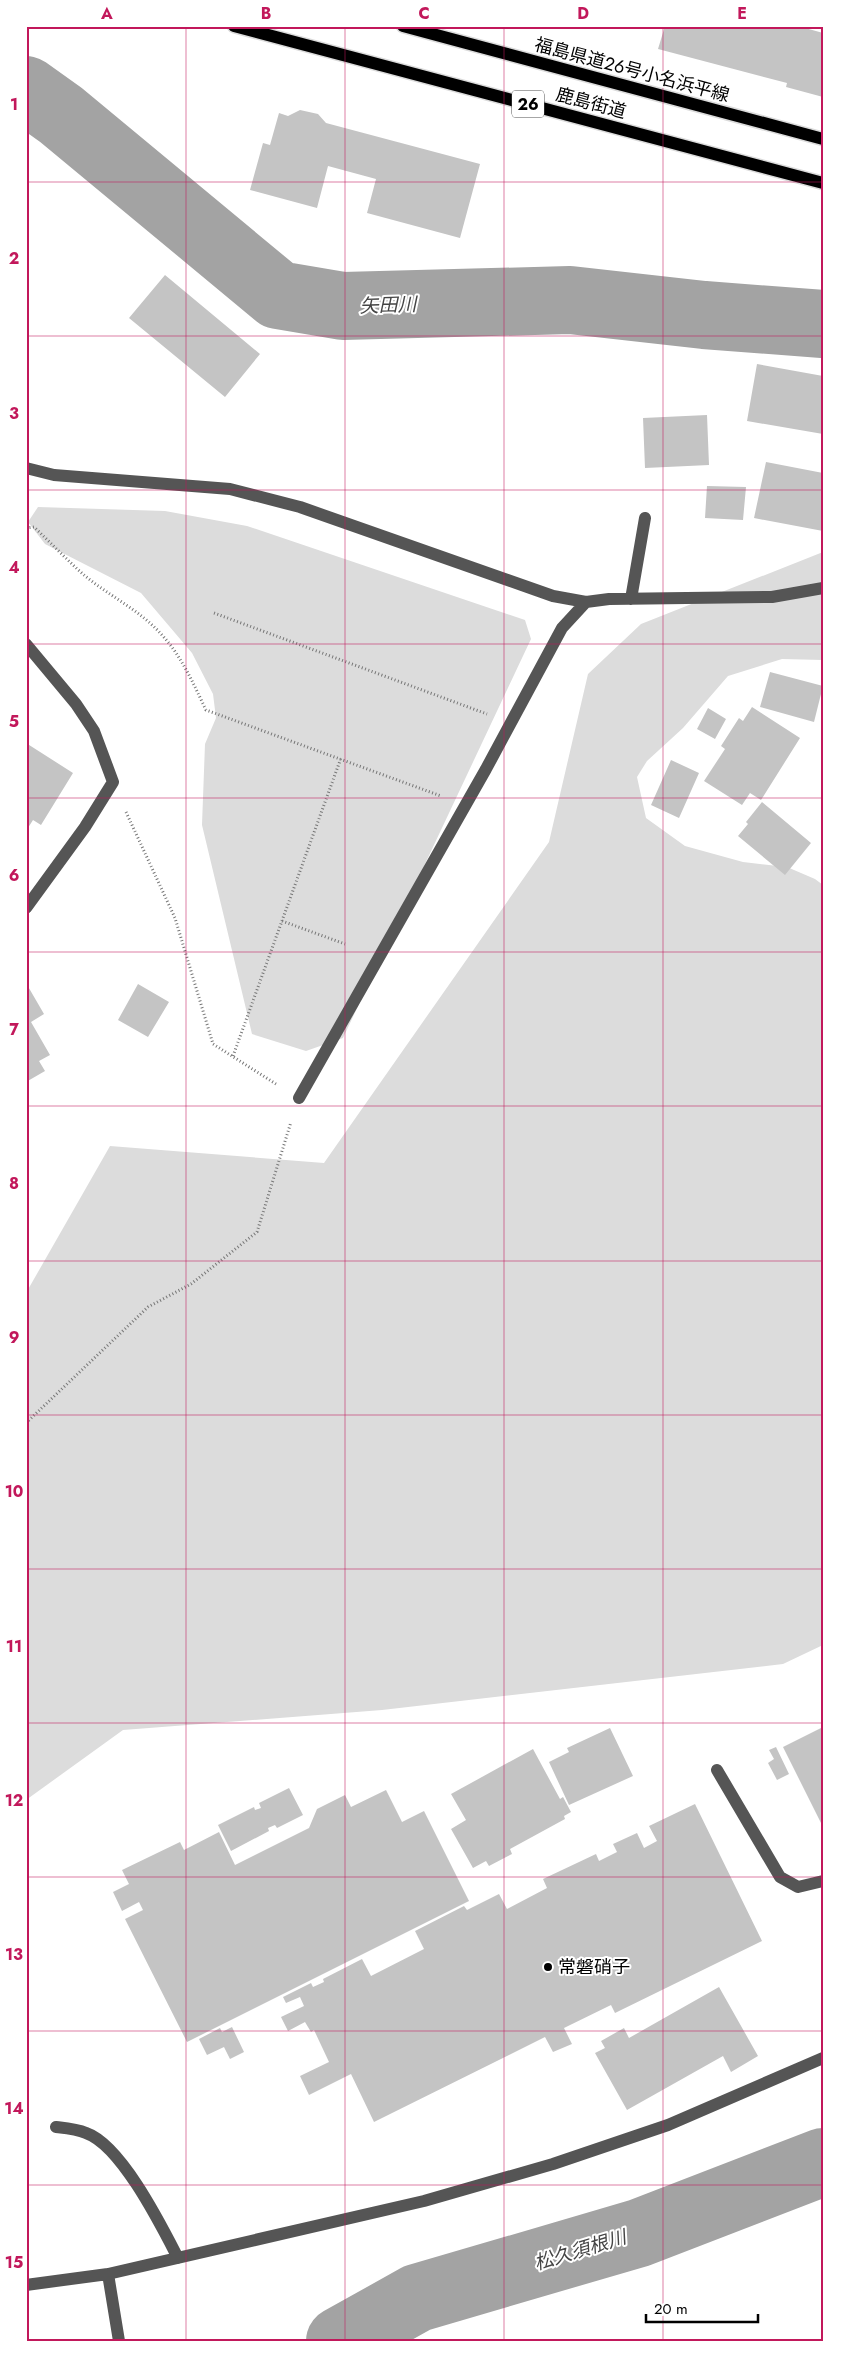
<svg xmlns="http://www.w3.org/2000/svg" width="849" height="2367" viewBox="0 0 849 2367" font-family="Jost,'Noto Sans JP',sans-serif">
	<rect width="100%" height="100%" fill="#fff"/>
	<path fill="#dcdcdc" d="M38,507l127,4 82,15 278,94 6,19 -188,399 -37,13 -54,-17 -50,-209 3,-81 11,-26 -3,-24 -21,-41 -51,-60 -96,-49 -17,-22z
		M823,552v108l-41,-1 -54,17 -45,52 -36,33 -10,16 9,41 39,28 58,16 44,5 28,12 8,6v760l-40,19 -401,46 -259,20 -97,70v-507l84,-147 214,17 225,-321 39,-168 53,-50z"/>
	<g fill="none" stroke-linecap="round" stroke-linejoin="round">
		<path stroke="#a3a3a3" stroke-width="68" d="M26,90l35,25 217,180 65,11 227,-6 134,15 119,9
			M340,2341l77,-43 222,-65 184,-71"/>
	</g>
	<path fill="#c4c4c4" d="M665,26h133l25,7v64l-37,-10 1,-4 -129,-34z
		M300,110l18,4 8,9 154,41 -20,74 -93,-25 9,-34 -48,-13 -11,42 -67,-18 13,-47 7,2 9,-32 9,3z
		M165,275l95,79 -35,43 -96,-79z
		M757,364l66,12v58l-76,-13z
		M707,415l2,50 -64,3 -2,-50z
		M766,462l57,11v58l-69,-13z
		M707,486l39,1 -3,33 -38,-2z
		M770,672l53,14 -9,36 -54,-15z
		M752,707l48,31 -39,62 -11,-7 -8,12 -38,-24 21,-32 -4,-3 18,-28 4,3z
		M708,708l18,11 -11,20 -18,-10z
		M26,743l47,30 -32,52 -8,-5 -7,11z
		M671,760l28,13 -20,45 -28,-13z
		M762,802l49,41 -26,32 -47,-39 10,-12 -2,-2z
		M26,983l18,31 -13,8 19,33 -11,6 6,10 -19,11z
		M138,984l31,18 -21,35 -30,-17z
		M823,1727v100l-40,-80z
		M610,1728l23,48 -64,29 -20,-43 20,-10 -2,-4z
		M776,1747l13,27 -12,6 -9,-17 6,-4 -5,-9z
		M533,1749l27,50 3,-2 8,15 -7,4 1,3 -55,30 2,5 -23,12 -3,-5 -13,7 -22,-39 15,-9 -15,-26z
		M289,1788l14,27 -26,13 -2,-3 -7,3 1,3 -38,20 -13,-26 36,-18 1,3 6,-2 -2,-5z
		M386,1790l16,32 22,-11 45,90 -282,141 -62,-123 18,-9 -4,-8 -17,9 -9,-19 16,-8 -7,-14 58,-28 4,8 35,-18 16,33 74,-37 8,-19 28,-14 6,12z
		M695,1804l67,137 -147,72 -4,-8 -47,23 8,16 -19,8 -8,-15 -171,85 -23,-48 -42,21 -9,-19 29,-14 -15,-32 -3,2 -6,-10 -17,9 -7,-14 23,-11 -4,-9 -14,6 -3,-6 28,-14 2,4 11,-5 -1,-3 39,-20 9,17 53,-27 -9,-18 49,-25 3,4 32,-16 8,15 40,-21 -4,-9 53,-25 3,7 18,-9 -4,-8 24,-11 7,15 13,-7 -8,-15z
		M719,1987l39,69 -27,16 -8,-16 -96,54 -32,-57 10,-5 -4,-7 23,-13 5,10z
		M232,2027l12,25 -14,7 -6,-12 -17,8 -8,-16 21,-11 2,4z"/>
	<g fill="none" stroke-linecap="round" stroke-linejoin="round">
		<defs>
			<path id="major" d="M234,26l589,157
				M403,26l420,113"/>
		</defs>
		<use href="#major" stroke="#dbdbdb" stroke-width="15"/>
		<path stroke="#777" stroke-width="3" stroke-dasharray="1 2.5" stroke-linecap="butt" d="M26,528l8,-1c17,16 33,33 50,48 25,21 56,35 78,60 20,22 31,48 44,75l235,86
			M214,613l273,101
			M126,812l49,106 38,126 63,40
			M282,921l63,23
			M233,1056l108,-298
			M26,1423l122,-116 43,-23 66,-52 34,-110"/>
		<path stroke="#555" stroke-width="12" d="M26,468l28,7 176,14 70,18 253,89 33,6 23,-3 163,-2 51,-9
			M631,599l14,-81
			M26,644l50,60 18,27 19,51 -28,45 -59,81
			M299,1098l187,-329 76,-141 24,-26
			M717,1770l63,107 18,10 25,-6
			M56,2127c9,1 21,2 30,6 35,12 75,92 92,125
			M108,2274l11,67
			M26,2285l82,-11 316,-73 129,-37 115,-39 155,-67"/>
		<use href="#major" stroke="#000" stroke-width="12"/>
	</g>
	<path fill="none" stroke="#c2185b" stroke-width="1" stroke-opacity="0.55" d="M186,26v2315M345,26v2315M504,26v2315M663,26v2315M26,182h797M26,336h797M26,490h797M26,644h797M26,798h797M26,952h797M26,1106h797M26,1261h797M26,1415h797M26,1569h797M26,1723h797M26,1877h797M26,2031h797M26,2185h797"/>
	<circle fill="#000" stroke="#fff" stroke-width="2" cx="548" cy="1967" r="5"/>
	<g text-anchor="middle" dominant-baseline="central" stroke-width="4" stroke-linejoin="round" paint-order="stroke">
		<rect fill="#fff" stroke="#4c4c4c" stroke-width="1" x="512" y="90.5" width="32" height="27" rx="4"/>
		<g font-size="16" font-weight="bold" fill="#000">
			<text x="528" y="104">26</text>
		</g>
		<g font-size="18" fill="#000" stroke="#fff">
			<text transform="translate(632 70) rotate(15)">福島県道26号小名浜平線</text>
			<text transform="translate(591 103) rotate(15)">鹿島街道</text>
		</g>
		<g font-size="18" fill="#000" stroke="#fff" text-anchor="start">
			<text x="558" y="1967">常磐硝子</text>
		</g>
		<g font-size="19" font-style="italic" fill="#444" stroke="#fff">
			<text transform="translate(388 305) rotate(-2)">矢田川</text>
			<text transform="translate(580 2250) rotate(-17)">松久須根川</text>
		</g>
	</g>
	<rect width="849" height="2367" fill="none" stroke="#ffffff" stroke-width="55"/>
	<path d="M646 2314v8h112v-8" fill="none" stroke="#000000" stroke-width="2.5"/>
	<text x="654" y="2314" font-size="15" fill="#000000" stroke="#ffffff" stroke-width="4" paint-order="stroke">20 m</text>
	<rect x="28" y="28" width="794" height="2312" fill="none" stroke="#c2185b" stroke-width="2"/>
	<g font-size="16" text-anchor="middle" font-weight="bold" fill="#c2185b">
		<text x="107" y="19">A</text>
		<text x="266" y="19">B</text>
		<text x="424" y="19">C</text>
		<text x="583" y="19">D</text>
		<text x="742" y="19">E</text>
		<text x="14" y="110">1</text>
		<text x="14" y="264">2</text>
		<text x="14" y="419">3</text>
		<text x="14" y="573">4</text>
		<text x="14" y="727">5</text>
		<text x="14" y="881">6</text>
		<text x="14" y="1035">7</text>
		<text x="14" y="1189">8</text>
		<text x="14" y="1343">9</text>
		<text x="14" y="1497">10</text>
		<text x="14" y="1652">11</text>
		<text x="14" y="1806">12</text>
		<text x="14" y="1960">13</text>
		<text x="14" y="2114">14</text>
		<text x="14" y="2268">15</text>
	</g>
</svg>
